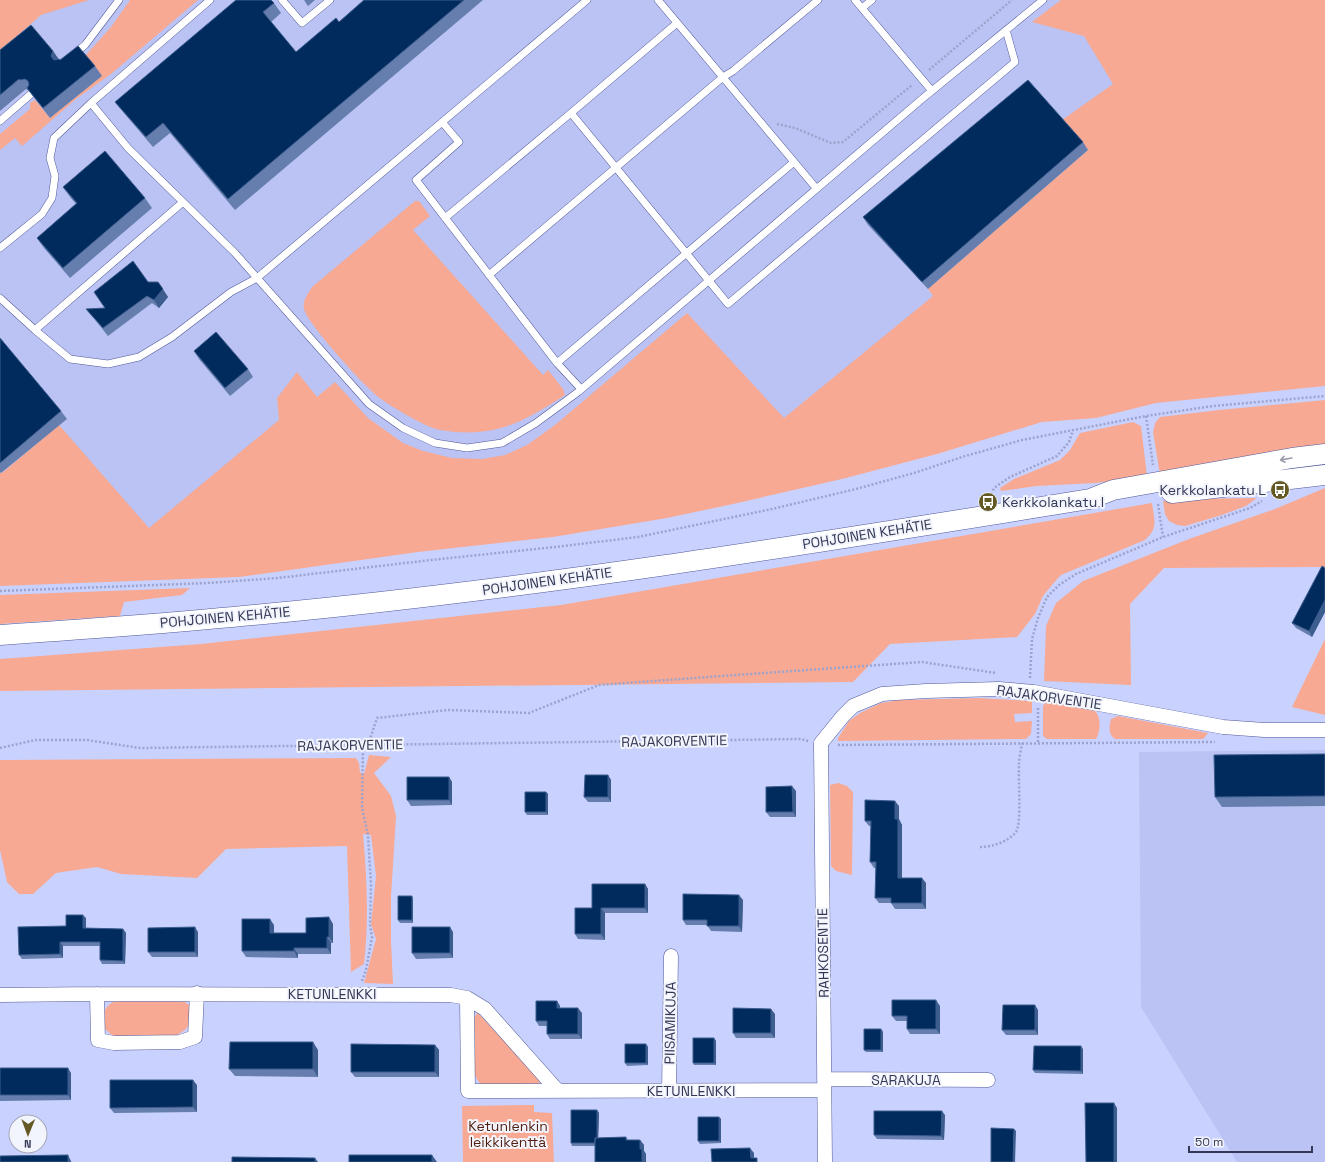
<svg xmlns="http://www.w3.org/2000/svg" width="1325" height="1162" viewBox="0 0 1325 1162" font-family="'Space Grotesk',sans-serif">
	<rect width="100%" height="100%" fill="#c9d2ff"/>
	<path fill="#bac3f3" d="M0,0h1150l-19,169 -337,264 -228,24 -393,106 -173,-24z
		M1325,750v412h-88l-96,-155 -2,-255z"/>
	<path fill="#f7a993" d="M0,0h89l-48,15 -41,36z
		M130,0h68l-87,74 -35,25 -54,47 -7,-8 -15,12v-16l30,-25v-6l5,-3 15,18 35,-62 26,-29z
		M1061,0h264v386l-169,17 -60,15 -54,4 -105,32 -95,25 -109,25 -66,14 -114,19 -135,15 -179,25 -239,9v-114l2,1 57,-48 90,103 130,-108 -2,-22 20,-26 20,25 18,-15 33,36 35,25 20,8 29,7 30,1 23,-4 22,-10 28,-20 132,-112 97,105 149,-122 -5,-7 160,-139 -26,-30 51,-36 -29,-48 -52,-14z
		M415,201h4l11,15 -17,14 130,145 5,-5 15,19 2,6c-43,28 -72,44 -125,35 -15,-3 -46,-22 -59,-31 -15,-11 -72,-73 -77,-90 -2,-8 4,-15 8,-22z
		M1325,400v45l-165,30 -7,-43 2,-9 5,-6 59,-7z
		M1133,422l8,4 6,50 -51,7 -59,3 -36,5 -1,-3 14,-9 46,-19 10,-10 10,-17z
		M1325,488v79l-161,1 -34,36 1,81 -87,-4 2,-55 10,-23 27,-22 106,-42 86,-30z
		M1257,498l-11,8 -24,9 -37,11 -8,-1 -8,-4 -4,-7 -2,-13 18,-2z
		M1152,503c2,16 7,25 -7,37l-84,35 -9,10 -9,11 -8,18 -18,23 -127,7 -37,38 -853,9v-32l201,-15 360,-39z
		M190,588l-8,7 -58,7 -4,14 -120,8v-29z
		M1325,639v76l-33,-8z
		M980,698l52,3v12l-18,1 1,8 17,-1 -1,13 -5,5 -188,2v-3l11,-17 11,-8 21,-10 19,-3z
		M1046,702l49,9c6,6 6,20 1,28h-49l-4,-3v-30z
		M1118,716l90,17 -5,6h-88c-7,-5 -6,-12 -4,-20z
		M369,755l22,2 -17,16 17,23 5,20 -5,81v43l2,44 -29,-1 12,-44 -5,-15 5,-48 -5,-41 -8,-1c4,44 6,87 1,130l-13,8 -4,-126 -121,3 -29,29 -76,-4 -24,-7 -41,6 -23,21h-14l-12,-12 -7,-32v-90l356,-2 3,5 1,9 4,2z
		M838,783l9,3 6,6 -1,83 -16,-4 -5,-5 -1,-81z
		M115,1001h68l5,3 2,3 -1,18 -3,4 -10,7h-63l-8,-7c-4,-12 -2,-22 10,-28z
		M477,1013l2,1 61,66v2l-2,2h-57c-5,-4 -6,-9 -7,-15l-1,-49z
		M534,1105v7l18,1 2,49h-91l-1,-56z"/>
	<g fill="none" stroke-linecap="round" stroke-linejoin="round">
		<defs>
			<path id="service" d="M210,0l-119,103 37,45 107,105 134,151 34,24 32,15 32,5 35,-5 34,-20 42,-31 344,-293 121,-99
				M282,0l20,23 28,-23
				M658,0l158,188
				M855,0l77,91
				M862,8l10,-8
				M73,55l12,-10 34,-45
				M571,113l106,-90
				M0,121l31,-27
				M442,122l17,20 -43,38 141,183 237,-201
				M445,218l126,-105 157,191 287,-242 -9,-32
				M0,248l42,-34 10,-16 3,-22 -5,-18 4,-20 37,-35
				M489,275l234,-198 10,-6 85,-71
				M0,298l35,32 35,29 38,5 31,-7 33,-20 59,-45 26,-14 330,-278
				M35,330l148,-128
				M557,363l24,26"/>
			<path id="minor" d="M97,994l1,46 16,3 66,-1 15,-5 2,-44
				M0,995l97,-1 354,1 16,3 18,11 72,81
				M467,998l1,93 356,-1
				M824,1079l164,1
				M669,1091l2,-135
				M825,1162l-4,-419 22,-27 10,-10 29,-12 44,-3 73,-2 35,3 189,35 41,3h61"/>
			<path id="secondary" d="M1172,493l153,-18
				M0,635c88,-6 176,-12 264,-21 277,-26 552,-71 826,-115l23,-9 179,-32 33,-4"/>
		</defs>
		<use href="#service" stroke="#505899" stroke-width="8"/>
		<use href="#minor" stroke="#505899" stroke-width="15"/>
		<use href="#secondary" stroke="#505899" stroke-width="21"/>
		<path stroke="#9ca3cc" stroke-width="2.5" stroke-dasharray="2 2" stroke-linecap="butt" d="M929,70l83,-70
			M777,124l18,4 36,15 12,-1 69,-57
			M1146,416l7,49
			M990,498l4,-10 16,-11 47,-21 12,-14 4,-12
			M1158,504l5,33
			M0,591l208,-8 70,-5 153,-18 124,-13 83,-10 134,-28 84,-20 58,-16 48,-16 60,-17 124,-24 67,-10 112,-10
			M1030,678l2,-39 6,-21 9,-21 12,-12 17,-11 87,-37 87,-29 12,-7
			M1038,708v35
			M368,745l9,-27 71,-8 81,3 70,-28 123,-9 200,-14 74,11
			M838,745l377,-3
			M0,748l35,-8h52l53,8 661,-9 7,2
			M980,847c12,0 28,-5 36,-15 6,-9 2,-53 3,-67 0,-7 2,-15 3,-22
			M362,981l4,-11 6,-33 -2,-12 1,-41 -3,-49 -6,-27 1,-63"/>
		<use href="#service" stroke="#fff" stroke-width="7"/>
		<use href="#minor" stroke="#fff" stroke-width="14"/>
		<use href="#secondary" stroke="#fff" stroke-width="20"/>
	</g>
	<path fill="#657eae" d="M304,0h11l-7,6z
		M364,0h119l-248,210 -65,-77 -17,14 -30,-35 -8,-10 159,-99 7,10 -10,9 25,30 43,-30z
		M0,50l53,1 5,8 2,1 35,6 7,10 -52,42 -22,-28h-1l-1,-1 -26,22z
		M1083,142l5,8 -160,139 -60,-64 -5,-8z
		M63,187l82,11 7,10 -82,70 -26,-30 -7,-10 39,-34 -6,-7z
		M148,282h10l10,15 -9,11 -7,-5 -44,33 -16,-20 -6,-7 19,-1z
		M0,338l61,73 6,8 -66,54 -1,-1z
		M194,351l54,18 5,8 -23,19 -31,-37z
		M1325,568v44l-13,25 -16,-9 -4,-5z
		M1325,754v52l-103,1 -7,-10z
		M608,775l3,5v22h-23l-4,-5z
		M449,777l3,5v23l-41,1 -4,-6z
		M796,791v26h-26l-4,-5z
		M546,792l2,2v21h-21l-2,-3z
		M899,806v13l3,6v53l24,5v26h-31l-4,-6h-12l-4,-5 1,-30h-2l-4,-6 1,-36h-2l-4,-5z
		M645,884l3,5v24h-43v27l-27,-1 -3,-5 17,-26z
		M413,899v24h-13l-2,-3z
		M743,900l-1,32 -31,-1 -4,-6h-21l-3,-5z
		M86,918v10l37,1 3,4 -1,31h-23l-2,-4v-14h-37v12l-41,1 -3,-4 47,-29z
		M333,924v19h-2v11h-33v4l-52,-1 -4,-6 32,-26v8h32z
		M198,932v25h-46l-4,-5z
		M453,932v26l-37,1 -4,-6z
		M557,1001l3,5v2l22,5v26h-32l-3,-5v-8h-8l-3,-5z
		M940,1006v28h-30l-3,-5v-8h-11l-4,-5z
		M1038,1010v25h-32l-4,-5z
		M775,1014v24h-39l-3,-5z
		M881,1029l2,3v20h-17l-2,-2z
		M714,1038l2,3v24h-22l-1,-2z
		M646,1044l2,3v18l-21,1 -2,-3z
		M435,1045l4,5v27h-84l-4,-5z
		M1083,1049v25l-48,-1 -2,-3z
		M318,1050v27l-83,-1 -6,-7z
		M0,1068l71,5v27l-71,1z
		M197,1085v27l-83,1 -4,-5z
		M597,1110l2,3 -1,25 28,-1 2,3h12l4,5v6l2,3 -51,-8h-23l-1,-3z
		M945,1115l-1,25 -67,-1 -3,-4z
		M719,1117l2,2v24l-21,1 -2,-3z"/>
	<path fill="#3d5d8e" d="M53,51l7,10 -2,5 -7,-10z
		M158,282l10,15 -9,11 -5,-8z
		M1325,600v12l-13,25 -3,-6z
		M608,775l3,5v22l-3,-5z
		M449,777l3,5v23l-3,-5z
		M792,786l4,5v26l-3,-5z
		M546,792l2,2v21l-2,-3z
		M895,801l4,5v13l3,6v58l-4,-5 -3,-59z
		M922,878l4,5v26l-4,-6z
		M645,884l3,5v24l-3,-5z
		M739,895l4,5 -1,32 -3,-6z
		M412,896l1,3v24l-1,-3z
		M601,908l4,5v27l-4,-6z
		M83,915l3,3v13l-3,-3z
		M329,917l4,7v19l-4,-6z
		M270,919l4,6v14l-4,-6z
		M195,927l3,5v25l-3,-5z
		M450,927l3,5v26l-3,-5z
		M123,929l3,4 -1,31 -2,-3z
		M327,937l4,6v11l-4,-6z
		M60,942l3,4v12l-3,-4z
		M294,948l4,6v4l-4,-7z
		M936,1000l4,6v28l-4,-5z
		M557,1001l3,5v7l-3,-5z
		M1035,1005l3,5v25l-3,-5z
		M578,1008l4,5v26l-4,-5z
		M771,1009l4,5v24l-4,-5z
		M881,1029l2,3v20l-2,-2z
		M714,1038l2,3v24l-2,-2z
		M313,1042l5,8v27l-5,-8z
		M646,1044l2,3v18l-2,-2z
		M435,1045l4,5v27l-4,-5z
		M1081,1046l2,3v25l-2,-3z
		M68,1068l3,5v27l-3,-5z
		M193,1080l4,5v27l-4,-5z
		M1114,1103l3,5v54h-3z
		M597,1110l2,3 -1,33 -1,-3z
		M942,1111l3,4 -1,25 -3,-4z
		M719,1117l2,2v24l-2,-2z
		M1014,1129l2,2 -1,31h-2z
		M640,1140l4,5v6l2,3v8h-4l-2,-13z
		M750,1148l4,5v9l-3,-4z
		M68,1155l3,6v1h-3z
		M432,1155l5,7h-5z
		M315,1158l3,4h-3z"/>
	<path fill="#012b5d" stroke="#3d5d8e" d="M236,0h35l3,3 -11,9 33,40 40,-34 3,4 25,-22h100l-236,199 -65,-76 -17,14 -31,-35z
		M31,25l22,26 -2,5 3,4 5,-1 1,1 18,-14 17,20 -52,42 -16,-20 2,-3 -1,-4 -3,-2 -5,1 -1,-1 -19,16v-45z
		M1028,80l55,62 -161,140 -59,-65z
		M105,151l40,47 -82,70 -26,-30 40,-35 -14,-16z
		M133,261l15,21h10l5,7 -9,11 -7,-4 -44,32 -17,-19 19,-1 -11,-16z
		M216,332l32,37 -23,19 -31,-37z
		M0,338l61,73 -61,52z
		M1322,566l3,2v32l-16,31 -17,-8z
		M1325,754v42l-110,1 -1,-42z
		M585,775h23v22h-24z
		M407,777h42v23h-42z
		M792,786l1,26h-27v-25z
		M525,792h21v20h-21z
		M865,800l30,1v18h3v59h24v25h-31v-5h-16l1,-36h-6l1,-41h-6z
		M592,884h53v24h-44v26h-26v-26h17z
		M683,894l56,1v31h-32v-6h-24z
		M398,896h14v24h-14z
		M66,915h17v13l40,1v32l-23,-1v-18h-40v12l-41,1 -1,-28 48,-1z
		M329,917v20h-2v11h-33v3h-52v-32h28v14h36v-15z
		M195,927v25h-47v-24z
		M412,927h38v26h-38z
		M892,1000h44v29h-29v-13h-15z
		M536,1001h21v7h21v26h-31v-13h-11z
		M1003,1005h32v25h-33z
		M733,1008l38,1v24h-38z
		M864,1029h17v21h-17z
		M693,1038h21v25h-21z
		M230,1042h83v27h-84z
		M351,1044l84,1v27h-84z
		M625,1044h21v19h-21z
		M1034,1046h47v25l-48,-1z
		M0,1068h68v27h-68z
		M110,1080h83v27l-83,1z
		M1085,1103h29v59h-28z
		M571,1110h26v28h-2v5h-24z
		M874,1111h68l-1,25 -67,-1z
		M698,1117h21v24h-21z
		M991,1128l23,1 -1,33h-22z
		M626,1137v3h14v9h2v13h-47v-24z
		M750,1148l1,10h6v4h-45l-1,-13z
		M68,1155v7h-68v-6z
		M349,1155h83v7h-83z
		M232,1157l83,1v4h-83z"/>
	<defs><path id="oneway-shaft" d="M-6 0H5M1.5-3L5.5 0L1.5 3" fill="none" stroke-width="1.6" stroke-linecap="round" stroke-linejoin="round"/></defs>
	<use stroke="#9a9caa" href="#oneway-shaft" transform="translate(1286 459) rotate(170)"/>
	<defs>
		<symbol id="bus-disc" viewBox="-11 -11 22 22"><circle r="9.5" fill="#645825" stroke="#f3f5fd"/><path d="M-5-6H5V4H4V6H2V4H-2V6H-4V4H-5ZM-3.5-4V0h7V-4ZM-3.5 1.2v1.5H-2V1.2ZM2 1.2v1.5H3.5V1.2Z" fill="#fff"/></symbol>
	</defs>
	<g fill-rule="evenodd">
		<use href="#bus-disc" x="1269" y="479" width="22" height="22"/>
		<use href="#bus-disc" x="977" y="491" width="22" height="22"/>
	</g>
	<g text-anchor="middle" dominant-baseline="central" stroke-width="4" stroke-linejoin="round" paint-order="stroke">
		<g font-size="14" fill="#343856" stroke="#f3f5fd" text-anchor="end">
			<text x="1266" y="490">Kerkkolankatu L</text>
			<text x="1002" y="502" text-anchor="start">Kerkkolankatu I</text>
		</g>
		<g font-size="14" fill="#343856" stroke="#f3f5fd">
			<text transform="translate(867 534) rotate(-9)">POHJOINEN KEHÄTIE</text>
			<text transform="translate(547 581) rotate(-8)">POHJOINEN KEHÄTIE</text>
			<text transform="translate(225 617) rotate(-5)">POHJOINEN KEHÄTIE</text>
			<text transform="translate(1049 697) rotate(8)">RAJAKORVENTIE</text>
			<text transform="translate(674 741) rotate(-1)">RAJAKORVENTIE</text>
			<text transform="translate(350 745) rotate(-1)">RAJAKORVENTIE</text>
			<text transform="translate(823 953) rotate(-91)">RAHKOSENTIE</text>
			<text x="332" y="994">KETUNLENKKI</text>
			<text transform="translate(670 1023) rotate(-89)">PIISAMIKUJA</text>
			<text x="906" y="1080">SARAKUJA</text>
			<text x="691" y="1091">KETUNLENKKI</text>
		</g>
		<g font-size="14" fill="#511f11" stroke="#f3f5fd">
			<text x="508" y="1126">Ketunlenkin<tspan x="508" dy="16">leikkikenttä</tspan></text>
		</g>
	</g>
	<g transform="translate(28 1134) rotate(181)"><circle r="19" fill="#f3f5fd" stroke="#a7a9ba"/>
	<path d="M0-3L7 15L0 10L-7 15Z" fill="#645825"/>
	<text y="-6" font-size="11" font-weight="bold" text-anchor="middle" fill="#343856">N</text>
	</g>
	<path d="M1189 1146v6h123v-6" fill="none" stroke="#343856" stroke-width="2"/>
	<text x="1195" y="1146" font-size="12" fill="#343856" stroke="#f3f5fd" stroke-width="3" paint-order="stroke">50 m</text>
</svg>
